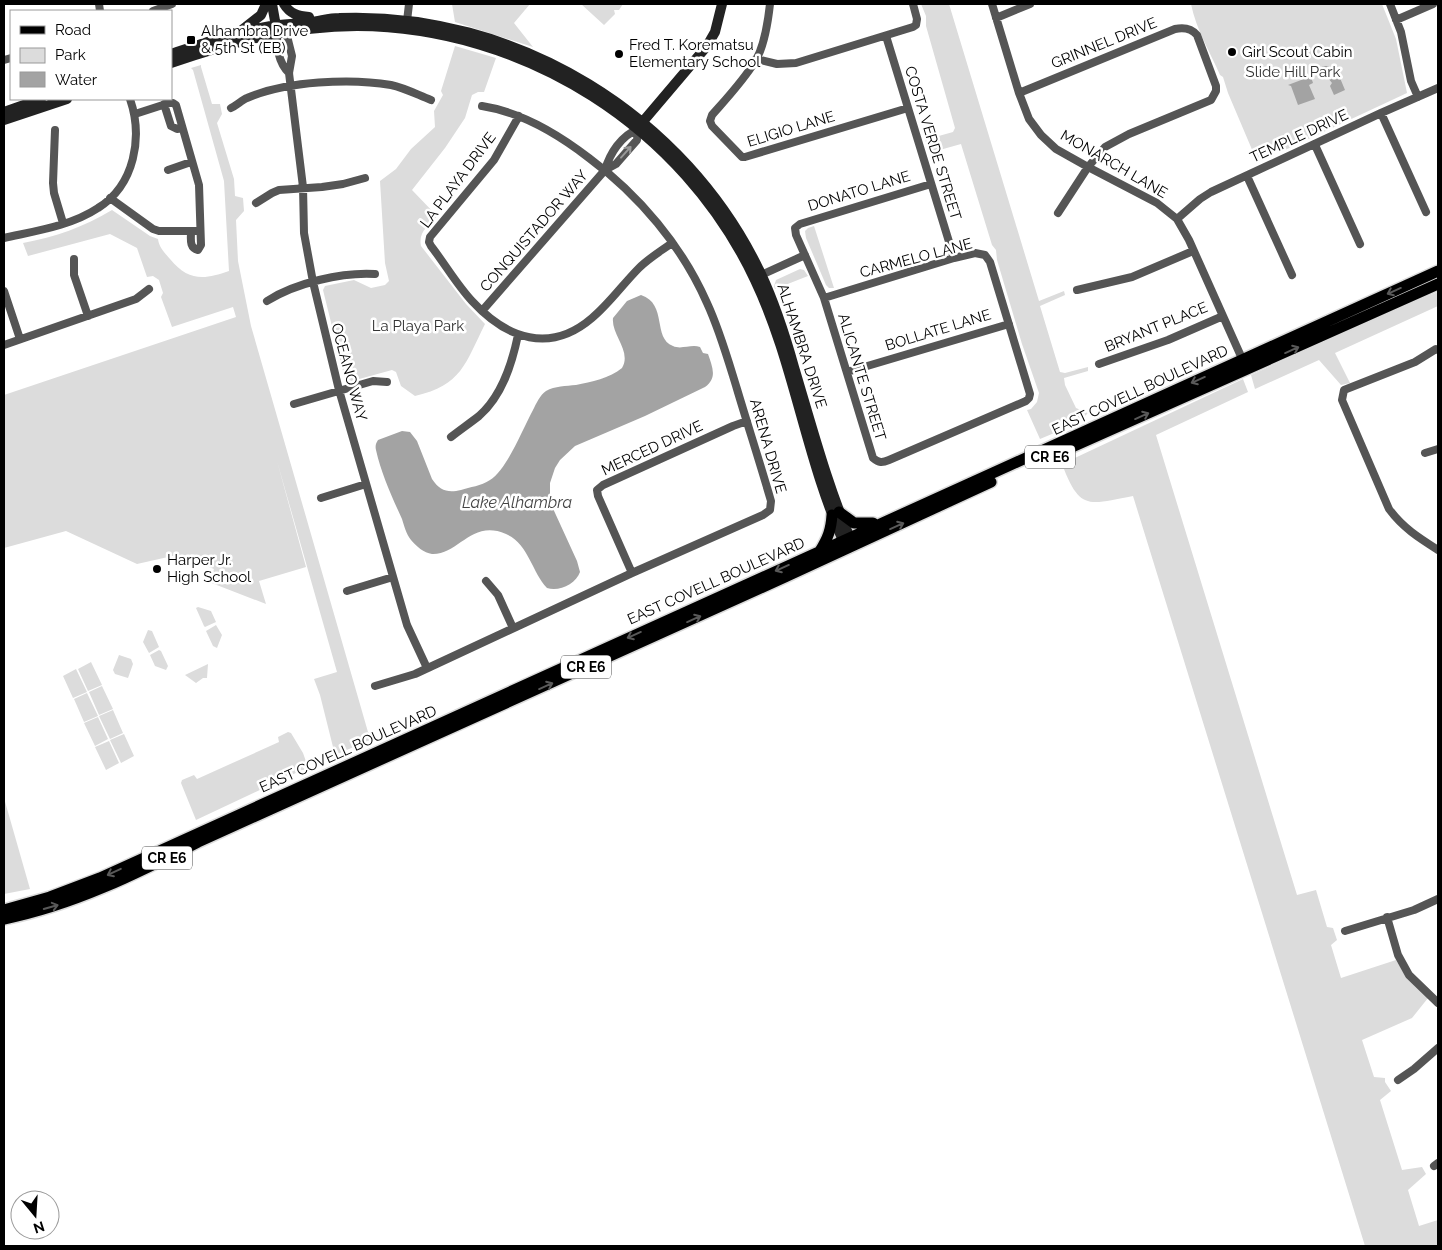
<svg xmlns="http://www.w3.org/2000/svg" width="1442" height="1250" viewBox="0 0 1442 1250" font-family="Raleway,sans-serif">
	<rect width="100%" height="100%" fill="#fff"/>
	<path fill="#dcdcdc" d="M452,4h78l-16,19 19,24 -78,-25z
		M581,4h42l-4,6h-5l1,4 -11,11z
		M921,4h28l90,297 25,-10 1,4 -25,11 20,66 5,1 23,-6v4l-24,7 1,7 11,23 12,5 -10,10 -38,16 -13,-29 4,-1 6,-7 2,-9 -17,-49 -25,-84 -1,-10 -4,-5 -31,-101 -32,9 -4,-14h3l25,-7 2,-4 -29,-102v-10z
		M1191,4h191l14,35 11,54 -122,57 -12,1 -17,8 -28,-66 -5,-16 -3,-2c-10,-23 -24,-46 -29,-71z
		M455,46l41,12 -12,34h-6l-6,3 -7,23 -20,30 -33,42 25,26c-8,10 -19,15 -16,30l45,58 19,20c-20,40 -23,61 -70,72l-14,-10 -5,-14 -4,-2 -40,11 -7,-2 -22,-89 2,-4 29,-6 17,8 14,-3 4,-4 -4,-18 -5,-82 16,-12 15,-20 24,-22 -1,-16 9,-16 -2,-4z
		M201,65v2l11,37h8l2,10 -5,9 17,56 1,17 8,2 1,13 -8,9 2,41 13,65 117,406 9,5 -42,18 -15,-60 -6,-16 23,-7 -60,-211 29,106 -47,14 7,23 -57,-22 5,-13 -37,-14 -40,9 -71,-33 -62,17v-153l232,-78 -3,-10 -61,20 -11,-30 2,-4 -4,-13 -6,-4 -6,1 -10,-29 -27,-14 -82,22 -5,-13c32,-6 61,-16 89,-33l38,26 8,3c1,8 6,13 12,20 18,22 34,21 59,12l-5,-90 -31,-111 -2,-2z
		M814,226l20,62h-5l-3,-3 -20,-47 -1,-7 3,-3z
		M800,269l4,1 4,6 -33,13 -1,-3 2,-6z
		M1438,292v14l-103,47 15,30 -9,2 -22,-25 -64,29 -4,-14 149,-68z
		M1243,379l5,13 -92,43 141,460 19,-5 11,37 6,1 4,12 -6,5 10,33 55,-18 10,16 22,22 -16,20 -50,22 12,37 11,1v4l6,9 -11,9 22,70 20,-3 4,7 -18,16 11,36 19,-6v26h-73l-232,-750c-44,8 -53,16 -71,-32z
		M198,607l13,4 5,11 -11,5 -1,-1 -8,-18z
		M216,625l6,10 -5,13 -4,-2 -7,-15z
		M148,630l4,1 7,16 -10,6 -6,-11z
		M159,650l2,1 7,15 -2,4 -11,-4 -5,-11z
		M119,655l12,4 2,5 -5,14 -13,-4 -2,-4z
		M91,662l11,23 -14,6 -10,-22z
		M208,664l-1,14h-4l-7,5 -11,-8z
		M76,669l11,23 -14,6 -10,-22z
		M102,686l11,23 -14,6 -10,-23z
		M87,693l11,23 -14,6 -10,-23z
		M113,710l10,23 -13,6 -11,-23z
		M98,717l10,22 -13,7 -11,-23z
		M288,732l3,1 12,20 6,17h-7l-106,50 -15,-37 1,-3 12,-5 3,4 82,-37 -1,-5z
		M124,734l10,22 -13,7 -11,-23z
		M109,741l10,22 -13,7 -11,-23z
		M4,798l26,91 -26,5z"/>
	<path fill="#a3a3a3" d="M1322,66h7l2,5 9,7 5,12 -11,5 -4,-9 2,-3 -8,-10z
		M1310,74l3,9 -4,2 6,14 -17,6 -7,-19 -3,-1 21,-8z
		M641,295c27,9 11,43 32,51 8,4 18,-2 27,1l3,6 5,1c4,12 10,24 -3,33l-60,29 -70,30 -15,14 -5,8 -5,15v19l27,59 3,11c-4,12 -21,20 -33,16 -15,-16 -19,-45 -41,-54 -35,-15 -47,21 -74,20 -8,-1 -16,-8 -21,-14 -5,-6 -7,-15 -9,-21 -10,-22 -21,-46 -26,-69 -1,-4 0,-7 2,-10l24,-9 8,1 7,9 15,38c8,12 16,14 29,11 9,-3 20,-4 29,-10 17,-10 33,-52 43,-70 3,-6 7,-15 13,-19 9,-5 20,-5 30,-6 15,-3 34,-7 46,-17 10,-17 -11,-33 -9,-50l14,-17z"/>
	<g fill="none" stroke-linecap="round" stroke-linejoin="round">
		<defs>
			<path id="primary" d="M1054,455l384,-171
				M839,512l15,11h19
				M820,551c8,-13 11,-21 12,-36
				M4,910l46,-13 50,-19 1338,-607
				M4,919c69,-14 132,-45 194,-77l587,-265 206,-95"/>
		</defs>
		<use href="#primary" stroke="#dbdbdb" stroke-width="14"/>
		<path stroke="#555" stroke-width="8" d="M99,4l1,7
			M770,4c-2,18 -5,40 -14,56 -12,20 -29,38 -44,55l-2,6 2,5 30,31h3l163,-49
			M992,4l27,89 10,26 12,16 15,14 32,18 69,36 20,16 12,21 55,123
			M1390,4l11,28 10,49 7,16
			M153,11l19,-7
			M996,18l34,-14
			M1396,20l37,-16
			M407,21l2,-17
			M286,32l6,24 -3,17 14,114 1,46 9,49 26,108 68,235 20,43
			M277,33c0,15 1,29 12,40
			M886,36l68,222
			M756,59l21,5 19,-1 117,-36 3,-2 1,-6 -4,-15
			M4,60l7,-2
			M1019,93l156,-64c9,-2 16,-1 22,6l19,51v5l-5,9 -82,34 -24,13 -17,20 -30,46
			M164,104l7,22 6,3 5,-1
			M231,108c6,-3 11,-8 16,-10 39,-17 104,-20 144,-13 14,3 27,10 40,15
			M1381,113l45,99
			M135,114l34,-11h4l3,2 23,80 2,60 -3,5c-9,-2 -7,-11 -7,-18
			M519,116l-25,44 -64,77 -1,5 2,4c14,18 26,39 41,55 35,38 78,53 120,17 17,-14 31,-34 47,-50 10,-10 22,-17 33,-25
			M55,130l-2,53 1,10 9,30
			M1315,145l45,99
			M168,170l23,-8
			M1247,176l45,99
			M110,198l43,31 6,2h37
			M256,203l16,-10 7,-3 43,-3 21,-3 22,-6
			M1177,219l23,-20 11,-7 170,-79 57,-25
			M4,238c31,-7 67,-12 94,-30 37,-23 45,-71 32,-109
			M74,259v16l14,41
			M757,277l48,-22
			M1077,290l55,-13 61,-26
			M4,291l16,48
			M824,298l130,-40 21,-5 10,2 5,7 40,132 -1,4 -3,3 -137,59c-7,3 -10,3 -16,-2l-49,-160 -28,-63 -1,-7 5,-4 131,-40
			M267,301c28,-18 75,-29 108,-27
			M482,311l123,-141 11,-6 21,-24 1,-11c-17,7 -28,24 -33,41
			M4,345l132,-46 13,-10
			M1438,350l-2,-1 -21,13 -71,28 -2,10 47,109c14,19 30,29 49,41
			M1099,364l69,-24 55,-24
			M847,372l162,-48
			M294,404l79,-23 14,1
			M451,437c9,-7 19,-14 28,-21 23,-20 33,-52 39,-81
			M1425,453l13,-4
			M321,498l45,-14
			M632,573l-34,-77 -1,-6 6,-5 130,-59 14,-5
			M486,581l12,14 15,33
			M347,591l46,-14
			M375,686l40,-12 217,-101 131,-58 7,-5 1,-9c-11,-38 -23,-75 -34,-112 -9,-29 -17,-58 -30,-86 -25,-57 -68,-108 -118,-145 -31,-24 -68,-46 -107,-52
			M1387,917l11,38 11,20 29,28
			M1345,931l69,-21 24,-11
			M1398,1080l16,-11 24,-21
			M1434,1166l4,-3"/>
		<path stroke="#222" stroke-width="10" d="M272,4l5,28
			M284,4c6,10 14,12 25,13
			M242,30l19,-15 5,-11
			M171,54c33,-11 66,-22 100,-28 13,-2 26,-2 39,-4 10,-1 19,-4 29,-4 177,-7 347,97 422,256 14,30 24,61 33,93 18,60 34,121 59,178
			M171,63c61,-21 121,-37 186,-37 168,1 326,101 398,254 40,84 51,182 91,267
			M4,112l37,-13
			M4,120l63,-21
			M640,125l67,-79 8,-14 7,-28"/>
		<use href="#primary" stroke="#000" stroke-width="11"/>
	</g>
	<defs><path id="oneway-shaft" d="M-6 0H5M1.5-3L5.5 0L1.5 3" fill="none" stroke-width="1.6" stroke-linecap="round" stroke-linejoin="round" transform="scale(1.25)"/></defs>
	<use stroke="#999" href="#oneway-shaft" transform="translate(626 152) rotate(-48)"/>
	<g stroke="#595959">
		<use href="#oneway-shaft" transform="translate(1394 291) rotate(156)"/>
		<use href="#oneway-shaft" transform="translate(1292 350) rotate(-24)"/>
		<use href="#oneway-shaft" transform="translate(1198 380) rotate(156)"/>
		<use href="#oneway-shaft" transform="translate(1142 416) rotate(-24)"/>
		<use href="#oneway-shaft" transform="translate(897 526) rotate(-24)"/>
		<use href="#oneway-shaft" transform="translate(782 568) rotate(156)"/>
		<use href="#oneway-shaft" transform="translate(694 619) rotate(-24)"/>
		<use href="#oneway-shaft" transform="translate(634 635) rotate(156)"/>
		<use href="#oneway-shaft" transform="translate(546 686) rotate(-24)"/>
		<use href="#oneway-shaft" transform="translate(114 872) rotate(155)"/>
		<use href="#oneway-shaft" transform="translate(51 907) rotate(-16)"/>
	</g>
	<g fill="#000" stroke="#fff" stroke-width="2">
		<rect x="186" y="35" width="10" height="10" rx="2.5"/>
		<circle cx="1232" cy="52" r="5"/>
		<circle cx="619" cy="54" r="5"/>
		<circle cx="157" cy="569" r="5"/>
	</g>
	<g text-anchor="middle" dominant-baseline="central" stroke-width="5" stroke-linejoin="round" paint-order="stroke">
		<g fill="#fff" stroke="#4c4c4c" stroke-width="1">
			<rect x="1025" y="445.5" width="50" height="23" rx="4"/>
			<rect x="561" y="655.5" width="50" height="23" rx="4"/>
			<rect x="142" y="846.5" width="50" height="23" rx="4"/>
		</g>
		<g font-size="14" font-weight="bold" fill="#000">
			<text x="1050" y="457">CR E6</text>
			<text x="586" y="667">CR E6</text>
			<text x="167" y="858">CR E6</text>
		</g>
		<g font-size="15" fill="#000" stroke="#fff" text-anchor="start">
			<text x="201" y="31">Alhambra Drive<tspan x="201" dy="17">&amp; 5th St (EB)</tspan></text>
			<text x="629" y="45">Fred T. Korematsu<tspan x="629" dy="17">Elementary School</tspan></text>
			<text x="1242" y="52">Girl Scout Cabin</text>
			<text x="167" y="560">Harper Jr.<tspan x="167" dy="17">High School</tspan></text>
		</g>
		<g font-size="15" fill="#000" stroke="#fff">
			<text transform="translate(1104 43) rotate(-22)">GRINNEL DRIVE</text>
			<text transform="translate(791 129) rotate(-17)">ELIGIO LANE</text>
			<text transform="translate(1299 136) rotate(-25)">TEMPLE DRIVE</text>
			<text transform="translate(933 143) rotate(73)">COSTA VERDE STREET</text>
			<text transform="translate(1114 164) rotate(30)">MONARCH LANE</text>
			<text transform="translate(458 180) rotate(-53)">LA PLAYA DRIVE</text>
			<text transform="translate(859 191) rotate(-17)">DONATO LANE</text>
			<text transform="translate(534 231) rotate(-49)">CONQUISTADOR WAY</text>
			<text transform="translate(916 258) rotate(-15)">CARMELO LANE</text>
			<text transform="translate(1156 327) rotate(-22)">BRYANT PLACE</text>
			<text transform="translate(938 330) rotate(-17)">BOLLATE LANE</text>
			<text transform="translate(802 346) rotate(72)">ALHAMBRA DRIVE</text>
			<text transform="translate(349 372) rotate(75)">OCEANO WAY</text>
			<text transform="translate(862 377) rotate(73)">ALICANTE STREET</text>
			<text transform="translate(1140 390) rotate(-25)">EAST COVELL BOULEVARD</text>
			<text transform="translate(768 446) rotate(74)">ARENA DRIVE</text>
			<text transform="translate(652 448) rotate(-25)">MERCED DRIVE</text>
			<text transform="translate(716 581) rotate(-24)">EAST COVELL BOULEVARD</text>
			<text transform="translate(348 749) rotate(-24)">EAST COVELL BOULEVARD</text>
		</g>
		<g font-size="15" fill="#333" stroke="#fff">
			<text x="1293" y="72">Slide Hill Park</text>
			<text x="418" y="326">La Playa Park</text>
		</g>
		<g font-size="16" font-style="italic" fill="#444" stroke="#fff">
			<text x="517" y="502">Lake Alhambra</text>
		</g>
	</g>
	<rect width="1442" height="1250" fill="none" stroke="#000000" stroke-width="10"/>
	<rect x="10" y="10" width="162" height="90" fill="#ffffff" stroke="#999999"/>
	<rect x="20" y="26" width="25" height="8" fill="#000000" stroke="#999999"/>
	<text x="55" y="35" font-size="15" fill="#000000">Road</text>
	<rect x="20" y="48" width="25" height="15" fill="#dcdcdc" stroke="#999999"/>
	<text x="55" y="60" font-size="15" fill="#000000">Park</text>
	<rect x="20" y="72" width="25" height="15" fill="#a3a3a3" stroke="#999999"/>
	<text x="55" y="85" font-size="15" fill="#000000">Water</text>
	<g transform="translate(35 1215) rotate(162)"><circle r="24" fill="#ffffff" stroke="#999999"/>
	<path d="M0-4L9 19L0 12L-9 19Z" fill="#000000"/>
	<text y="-8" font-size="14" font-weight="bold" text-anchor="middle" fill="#000000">N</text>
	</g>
</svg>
